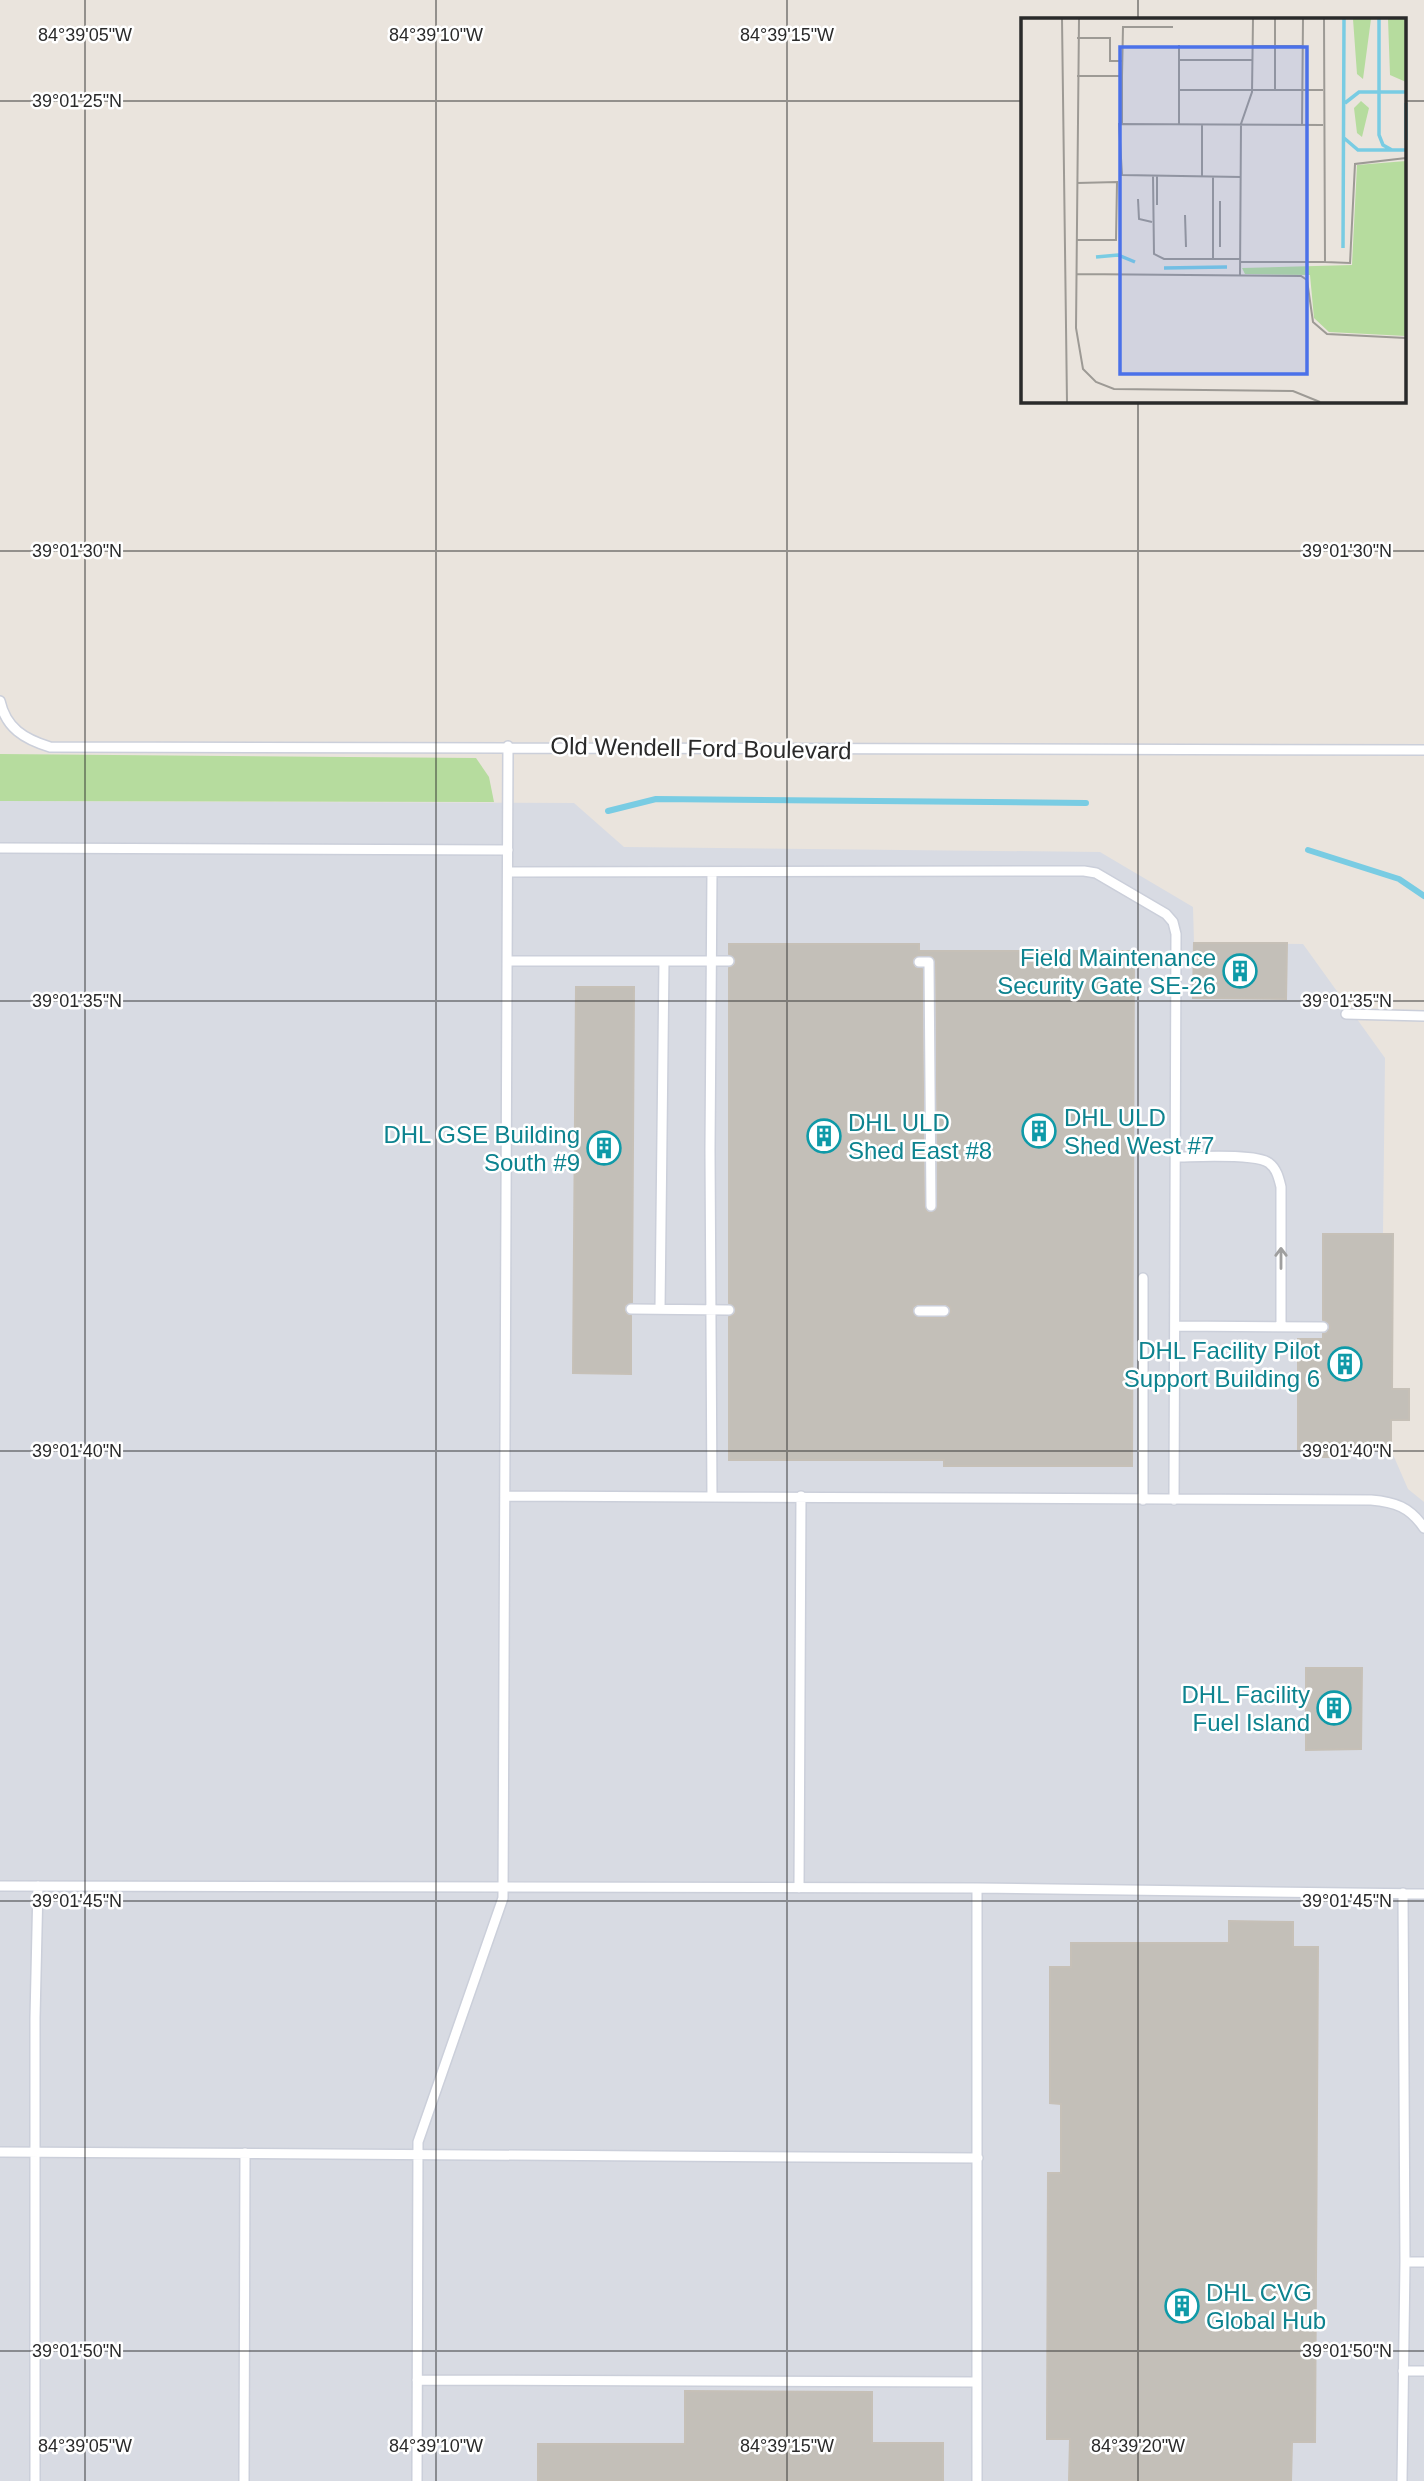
<svg xmlns="http://www.w3.org/2000/svg" width="1424" height="2481" viewBox="0 0 1424 2481" font-family="Helvetica,sans-serif">
	<rect width="100%" height="100%" fill="#eae4dd"/>
	<path fill="#d8dbe3" d="M0,801l574,2 50,44 476,5 93,55 1,36 109,1 82,114 -2,175 10,1 -1,154 17,1v31h-18v30l17,39 16,13v979h-1424z"/>
	<path fill="#b6dc9e" d="M0,754l476,4 13,19 5,25 -494,-1z"/>
	<g fill="none" stroke-linecap="round" stroke-linejoin="round">
		<path stroke="#79cce3" stroke-width="6" d="M608,811l48,-12 430,4
			M1308,850l91,29 25,17"/>
	</g>
	<path fill="#c3bfb8" stroke="#c6c0b7" stroke-width="2" fill-rule="evenodd" d="M1194,943h93l-1,56 -93,-1z
		M729,944h190v7h215l-2,515h-188v-6h-215v-143l6,-3 1,-5 -7,-6v-335l6,-3 1,-5 -7,-6zM919,955l13,1 4,6 2,244 -6,7 -5,-1 -3,-6 -2,-237 -7,-1 -3,-5 1,-5zM918,1304h27l5,3 1,5 -6,6h-27l-6,-6 1,-5z
		M576,987h58l-2,315 -7,3 -1,5 3,5 4,1v58l-58,-1z
		M1323,1234h70l-1,155h17v31h-18v30h-51v7h-17v-8h-25v-110h25v-5l4,-1 3,-5 -1,-5 -6,-3z
		M1306,1668h56l-1,81 -55,1z
		M1229,1921l64,1v25h25l-3,495h-23l-1,39h-222l1,-42h-23l1,-266h13v-69l-11,-1v-136h21v-24h158z
		M685,2391l187,1v51h71v38h-405v-37h147z"/>
	<g fill="none" stroke-linecap="round" stroke-linejoin="round">
		<defs>
			<path id="lane" d="M0,701c6,27 24,38 50,46l1374,3
				M0,848l508,2
				M508,872l576,-1 12,2 70,41 7,8 3,12 -2,566
				M712,872l-2,278 2,347
				M508,961h221
				M919,962h10l2,244
				M1346,1014l78,2
				M1175,1157c19,0 81,-4 94,6 8,6 10,16 12,24v140
				M1143,1278v222
				M631,1309l98,1
				M660,1309l4,-348
				M919,1311h25
				M1175,1326l148,1
				M505,1496l866,4c24,2 39,7 53,28
				M0,1886l977,2 447,6
				M799,1888l2,-392
				M977,1888v593
				M1403,1893l2,369
				M0,2152l978,6
				M1403,2371h21
				M417,2380l560,2
				M35,2481v-463l3,-132
				M244,2481l1,-328
				M417,2481l1,-339 85,-244 5,-1152
				M1402,2481l3,-219h19"/>
		</defs>
		<use href="#lane" stroke="#cbcfda" stroke-width="12"/>
		<use href="#lane" stroke="#fff" stroke-width="9"/>
	</g>
	<defs><path id="oneway-shaft" d="M-6 0H5M1.5-3L5.5 0L1.5 3" fill="none" stroke-width="1.6" stroke-linecap="round" stroke-linejoin="round" transform="scale(1.75)"/></defs>
	<use stroke="#9f9f9f" href="#oneway-shaft" transform="translate(1281 1258) rotate(-90)"/>
	<path fill="none" stroke="#2a2a2a" stroke-width="2" stroke-opacity="0.45" d="M85,0v2481M436,0v2481M787,0v2481M1138,0v19M0,101h1023M1405,101h19M1138,401v2080M0,551h1424M0,1001h1424M0,1451h1424M0,1901h1424M0,2351h1424"/>
	<defs>
		<symbol id="building-ring" viewBox="-11 -11 22 22"><circle r="9.5" fill="#fff" stroke="#0f9aa8" stroke-width="1.5"/><path d="M-4-6H4V6H1V3H-1V6H-4ZM-2.5-4.3h1.7v1.8h-1.7ZM.8-4.3h1.7v1.8H.8ZM-2.5-1h1.7V.8h-1.7ZM.8-1h1.7V.8H.8Z" fill="#0f9aa8"/></symbol>
	</defs>
	<g fill-rule="evenodd">
		<use href="#building-ring" x="1221" y="952" width="38" height="38"/>
		<use href="#building-ring" x="1020" y="1112" width="38" height="38"/>
		<use href="#building-ring" x="805" y="1117" width="38" height="38"/>
		<use href="#building-ring" x="585" y="1129" width="38" height="38"/>
		<use href="#building-ring" x="1326" y="1345" width="38" height="38"/>
		<use href="#building-ring" x="1315" y="1689" width="38" height="38"/>
		<use href="#building-ring" x="1163" y="2287" width="38" height="38"/>
	</g>
	<g text-anchor="middle" dominant-baseline="central" stroke-width="5" stroke-linejoin="round" paint-order="stroke">
		<g font-size="24" fill="#2a2a2a" stroke="#fff">
			<text transform="translate(701 748) rotate(1)">Old Wendell Ford Boulevard</text>
		</g>
		<g font-size="24" fill="#0d838f" stroke="#fff" text-anchor="end">
			<text x="1216" y="957">Field Maintenance<tspan x="1216" dy="28">Security Gate SE-26</tspan></text>
			<text x="1064" y="1117" text-anchor="start">DHL ULD<tspan x="1064" dy="28">Shed West #7</tspan></text>
			<text x="848" y="1122" text-anchor="start">DHL ULD<tspan x="848" dy="28">Shed East #8</tspan></text>
			<text x="580" y="1134">DHL GSE Building<tspan x="580" dy="28">South #9</tspan></text>
			<text x="1320" y="1350">DHL Facility Pilot<tspan x="1320" dy="28">Support Building 6</tspan></text>
			<text x="1310" y="1694">DHL Facility<tspan x="1310" dy="28">Fuel Island</tspan></text>
			<text x="1206" y="2292" text-anchor="start">DHL CVG<tspan x="1206" dy="28">Global Hub</tspan></text>
		</g>
	</g>
	<g transform="translate(1021 18)">
		<rect width="385" height="385" fill="#eae4dd"/>
		<path d="M332,1h18l-8,60 -6,-5zM367,1h18v63l-16,-7zM340,83l8,7 -7,29 -5,-4 -3,-25zM385,143v175l-77,-4 -15,-14 -4,-43 -65,-1 -3,-6 110,-3 5,-100z" fill="#b6dc9e"/>
		<path fill="none" stroke="#79cce3" stroke-width="3.5" d="M358,1v116l4,10 9,5M324,85l14,-11h47M385,85v37M323,120l14,12h48M322,230l1,-229M75,239l22,-2 17,7M143,250l63,-1"/>
		<path fill="none" stroke="#9d9a95" stroke-width="2" d="M41,1l5,383M58,1l-3,309 7,41 13,13 18,7 179,2 27,11M56,20h33v23h12M158,27v80M231,28h51M157,42h74M56,58h45l1,-49h50M101,58v48M157,72h145M254,72v-71M281,107l1,-106M132,158l1,78 10,5h76M136,158v29M181,159v-52M192,159v82M220,159l-119,-2 -3,-51 204,1M117,181l1,20 13,3M164,197l1,32M56,222h39l1,-58 -40,1M199,229v-46M219,244h85l-1,-243M304,244l25,1 5,-99 51,-6M55,256l225,2 6,4 6,42 14,12 79,4M219,258l1,-152 11,-32 1,-73"/>
		<path fill="#4b71e9" fill-opacity="0.15" stroke="#4b71e9" stroke-width="3.5" d="M99,29h187v327h-187z"/>
		<rect width="385" height="385" fill="none" stroke="#2a2a2a" stroke-width="3.5"/>
	</g>
	<g font-size="18" text-anchor="middle" fill="#2a2a2a" stroke="#fff" stroke-width="5" stroke-linejoin="round" paint-order="stroke">
		<text x="85" y="41">84°39'05"W</text>
		<text x="436" y="41">84°39'10"W</text>
		<text x="787" y="41">84°39'15"W</text>
		<text x="77" y="107">39°01'25"N</text>
		<text x="1347" y="557">39°01'30"N</text>
		<text x="77" y="557">39°01'30"N</text>
		<text x="77" y="1007">39°01'35"N</text>
		<text x="1347" y="1007">39°01'35"N</text>
		<text x="77" y="1457">39°01'40"N</text>
		<text x="1347" y="1457">39°01'40"N</text>
		<text x="1347" y="1907">39°01'45"N</text>
		<text x="77" y="1907">39°01'45"N</text>
		<text x="1347" y="2357">39°01'50"N</text>
		<text x="77" y="2357">39°01'50"N</text>
		<text x="85" y="2452">84°39'05"W</text>
		<text x="436" y="2452">84°39'10"W</text>
		<text x="787" y="2452">84°39'15"W</text>
		<text x="1138" y="2452">84°39'20"W</text>
	</g>
</svg>
